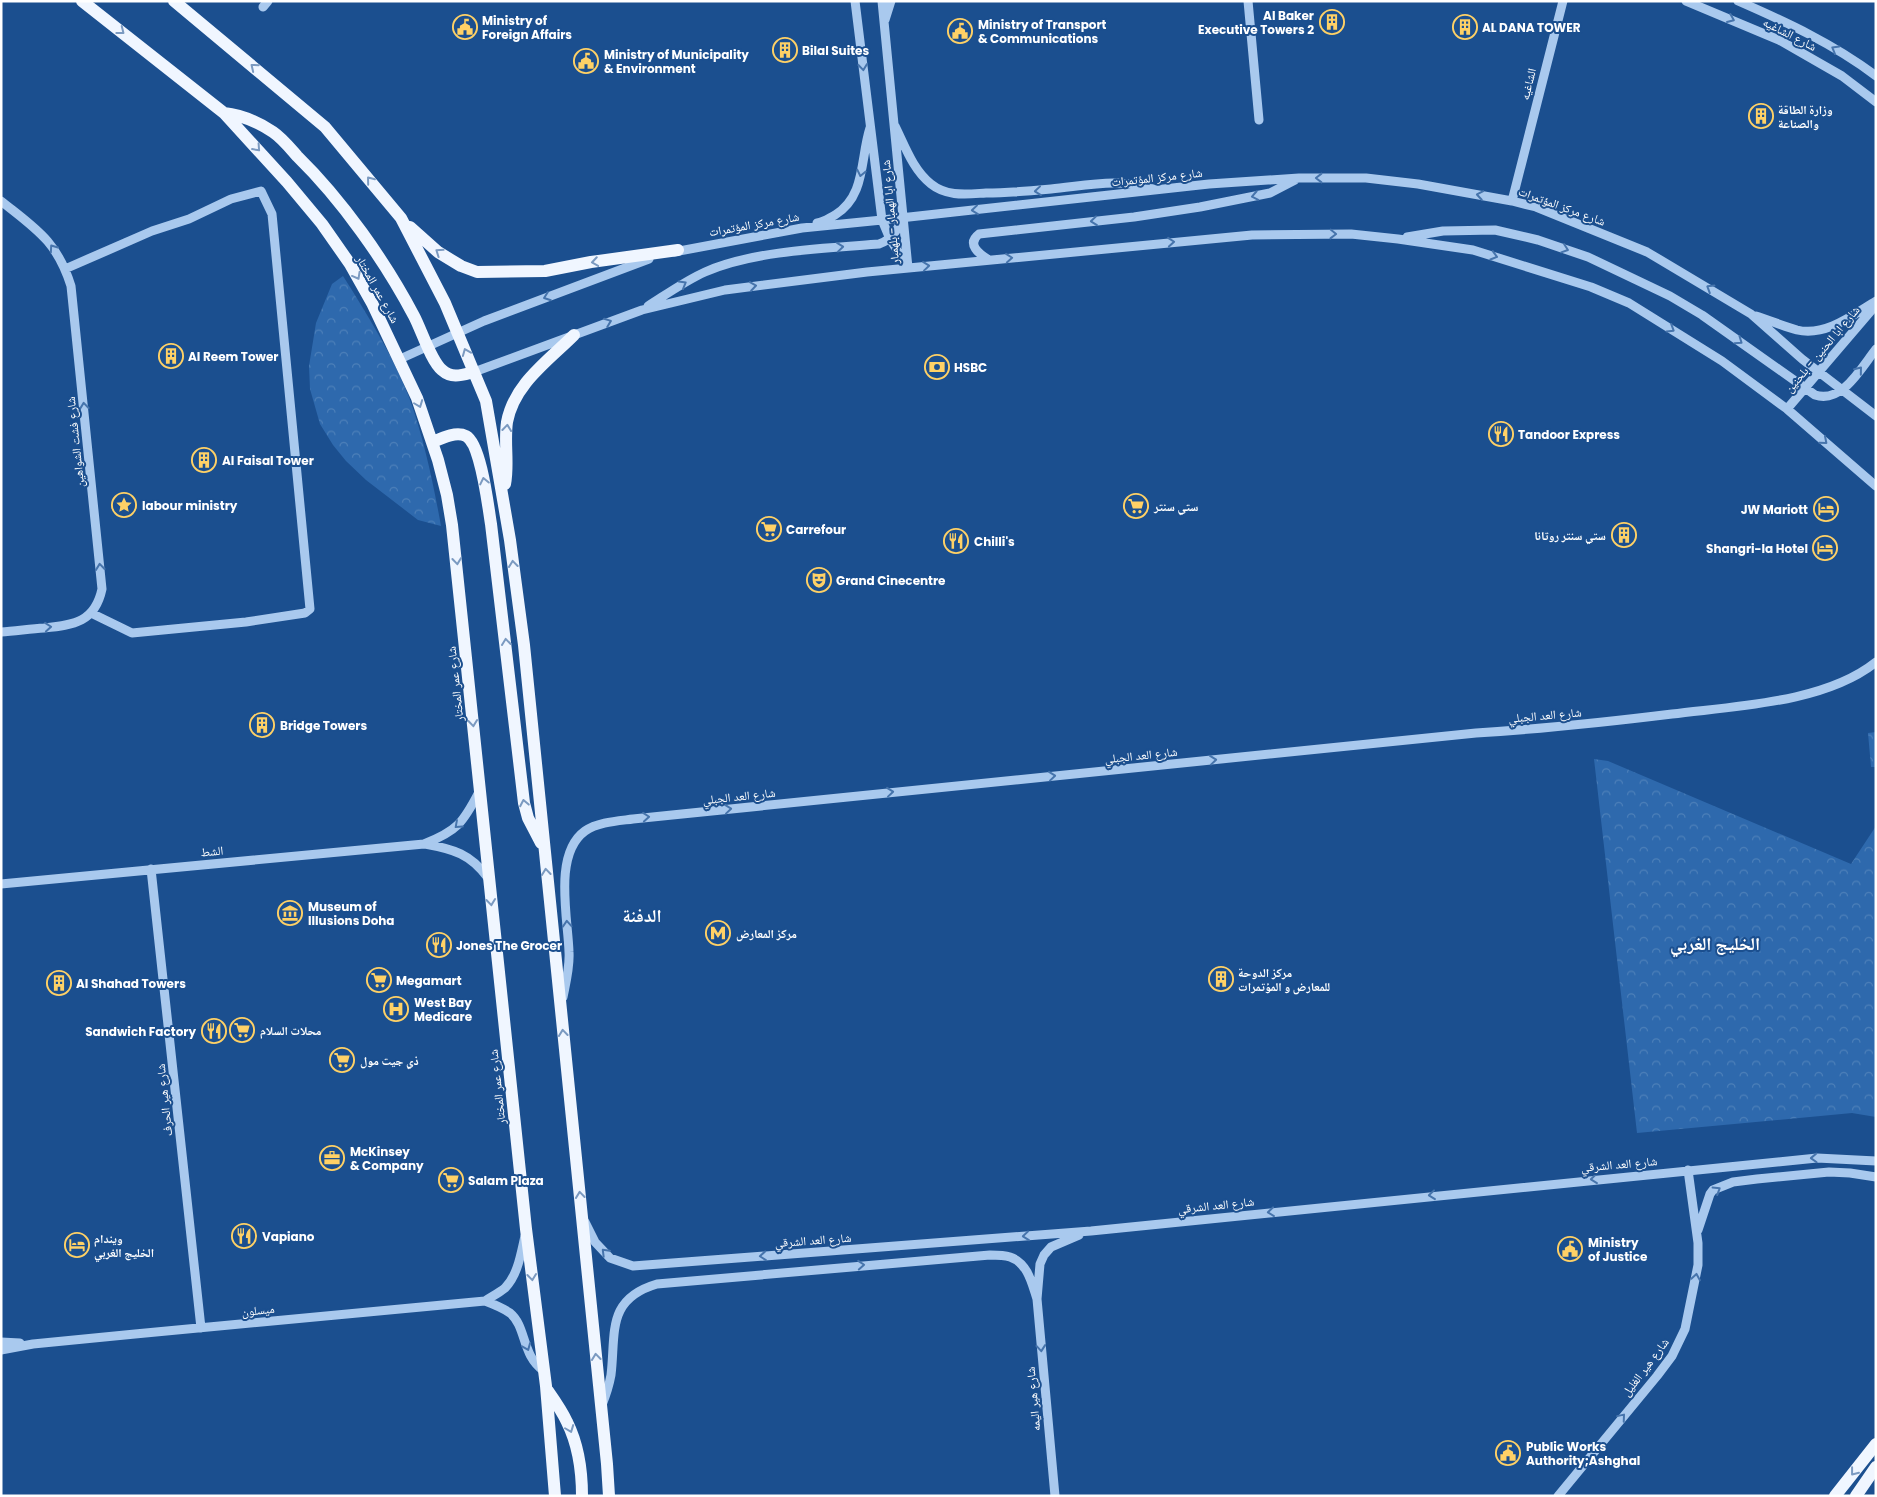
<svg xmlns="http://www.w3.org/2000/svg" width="1877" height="1497" viewBox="0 0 1877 1497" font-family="Poppins,'Noto Naskh Arabic',sans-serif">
	<defs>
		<pattern id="forest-crowns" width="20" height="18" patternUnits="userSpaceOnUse" patternTransform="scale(1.25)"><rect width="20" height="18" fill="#2e69ad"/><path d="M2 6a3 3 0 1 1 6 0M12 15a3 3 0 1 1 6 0" fill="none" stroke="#4d80b9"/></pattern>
	</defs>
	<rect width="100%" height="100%" fill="#1b4f8f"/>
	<path fill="url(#forest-crowns)" d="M343,276c24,38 49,78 66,121 15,42 24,85 32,129l-23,-6 -52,-40 -20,-19 -13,-16 -13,-21 -10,-35 -1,-23 7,-43 16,-39z
		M1876,732v35h-5l-3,-34z
		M1594,759l14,2 243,103 25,-38v291l-24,-4 -215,20z"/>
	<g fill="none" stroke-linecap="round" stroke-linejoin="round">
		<path stroke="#a9c9ee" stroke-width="9" d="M855,1l27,219 8,19 18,29
			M882,1l26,267
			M1248,1l11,119
			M1686,1l93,39 63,36 34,26
			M1738,1c48,21 96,43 138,75
			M263,7l5,-6
			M885,20l6,-19
			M895,126c10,20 18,44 36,58 16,13 36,10 55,9 22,0 43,-2 65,-4 33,-3 70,-12 102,0
			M1,201c35,28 56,40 70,85l31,303c-7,33 -28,36 -58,39 -14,1 -29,3 -43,4
			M1512,201l51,-200
			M817,223c7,-1 12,-5 18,-8 31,-19 25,-56 35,-87
			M1407,237l36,-6 52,-1 43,10 50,17 82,39 32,19 113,80c27,9 46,-27 61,-46
			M674,252l128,-24 80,-8 327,-36 90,-6h67l52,6 94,17 24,6 111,45 104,62 51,45 74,57
			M989,260c-10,-6 -23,-16 -10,-26l155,-17 66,-10 70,-14 25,-13
			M65,269l87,-38 37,-12 42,-20 30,-8 11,23 38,395 -5,4 -59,9 -114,11 -41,-20
			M648,306c19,-12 37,-25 57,-34 46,-21 122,-24 174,-28 14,-5 18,-14 24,-26
			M1756,316c13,4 27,10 41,14 28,7 56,-15 79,-29
			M400,359l84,-38 165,-62
			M474,372l168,-62 83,-20 142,-18 385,-37 99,-1 47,5 75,11 118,37 38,16 93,58 65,48 89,77
			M1787,409l89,-104
			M425,844c28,5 46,10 63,34
			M151,869l50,459
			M1,884l423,-40c33,-13 39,-21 55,-52
			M563,997c3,-15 7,-30 6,-45 -1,-34 -16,-98 16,-121 13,-9 33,-10 48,-12l843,-86c66,-4 131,-11 196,-19 63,-8 153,-11 204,-52
			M585,1222l10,20 15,16 23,8 458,-35 726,-73 59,3
			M1698,1230l12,-36 3,-4 20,-8 24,-3 72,-7 21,1 26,4
			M485,1301c6,-4 14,-8 20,-13 13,-13 16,-35 20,-52
			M1,1342l19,1
			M1,1350l32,-6 102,-10 350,-33c8,3 18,7 25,12 17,14 11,42 34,58
			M602,1405c4,-10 7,-19 9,-30 5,-42 -5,-76 46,-91l333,-29c6,0 14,0 20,2 18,6 22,27 27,42
			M1055,1496l-18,-197 3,-35 4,-9 7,-8 28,-12
			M1558,1496l99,-120 15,-20 13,-27 13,-64v-22l-10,-73"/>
		<path stroke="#f0f6ff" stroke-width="12" d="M82,1l142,112 63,69 35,42 28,40 22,39 45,95 21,62 9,35 5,30 74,704 20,157 9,110
			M174,1l151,126 76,91 44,85 41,98 24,139 14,105 83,819 2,32
			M224,113c18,2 34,9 49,19 9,6 17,16 24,24 45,44 88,105 117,160 7,13 17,45 28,54 10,9 20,5 32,2
			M410,227l28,25 23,14 16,6 68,-1 46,-9 87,-12
			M433,442c9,-4 23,-11 33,-6 15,8 22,70 25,88l33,279 4,15 13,25
			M505,484c4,-20 -1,-41 2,-62 7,-38 41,-61 67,-87
			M548,1391c7,10 14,20 19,31 11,22 15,50 15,74
			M1835,1496l41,-52
			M1856,1496l20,-29"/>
	</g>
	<defs><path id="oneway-chevron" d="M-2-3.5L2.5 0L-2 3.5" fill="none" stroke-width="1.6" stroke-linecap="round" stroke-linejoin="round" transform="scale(1.25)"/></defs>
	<g stroke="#4674ac">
		<use href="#oneway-chevron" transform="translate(1731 19) rotate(23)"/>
		<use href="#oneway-chevron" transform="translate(1835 49) rotate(-150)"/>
		<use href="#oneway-chevron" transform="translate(863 67) rotate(83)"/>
		<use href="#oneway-chevron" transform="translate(861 173) rotate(102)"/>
		<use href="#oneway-chevron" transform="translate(1319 178) rotate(-180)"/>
		<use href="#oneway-chevron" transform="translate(1038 191) rotate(174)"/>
		<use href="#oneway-chevron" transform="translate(1480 195) rotate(-170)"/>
		<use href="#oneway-chevron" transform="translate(1255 196) rotate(169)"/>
		<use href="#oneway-chevron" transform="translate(975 210) rotate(174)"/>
		<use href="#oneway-chevron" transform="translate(1094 221) rotate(174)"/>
		<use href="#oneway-chevron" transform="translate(1333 234) rotate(1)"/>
		<use href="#oneway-chevron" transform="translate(1171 242) rotate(-5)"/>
		<use href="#oneway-chevron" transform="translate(840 247) rotate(-6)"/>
		<use href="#oneway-chevron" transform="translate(53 248) rotate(-125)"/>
		<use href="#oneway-chevron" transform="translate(1565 249) rotate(19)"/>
		<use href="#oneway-chevron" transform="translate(1494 256) rotate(16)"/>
		<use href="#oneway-chevron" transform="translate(1009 258) rotate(-5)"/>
		<use href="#oneway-chevron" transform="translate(926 266) rotate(-6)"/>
		<use href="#oneway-chevron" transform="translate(683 284) rotate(-30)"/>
		<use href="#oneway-chevron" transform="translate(753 286) rotate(-8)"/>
		<use href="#oneway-chevron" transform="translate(1710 288) rotate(-148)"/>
		<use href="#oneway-chevron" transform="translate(547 297) rotate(160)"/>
		<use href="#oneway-chevron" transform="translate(608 322) rotate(-21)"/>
		<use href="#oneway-chevron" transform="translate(1671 329) rotate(32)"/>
		<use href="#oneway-chevron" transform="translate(1739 341) rotate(35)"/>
		<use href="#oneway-chevron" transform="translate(1859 370) rotate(-51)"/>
		<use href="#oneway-chevron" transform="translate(84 406) rotate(-96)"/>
		<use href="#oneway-chevron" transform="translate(1824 441) rotate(41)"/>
		<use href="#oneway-chevron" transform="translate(100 567) rotate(-96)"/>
		<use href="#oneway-chevron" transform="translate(48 627) rotate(-5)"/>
		<use href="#oneway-chevron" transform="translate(1213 760) rotate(-6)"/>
		<use href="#oneway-chevron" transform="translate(1052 776) rotate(-6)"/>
		<use href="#oneway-chevron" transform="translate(890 792) rotate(-6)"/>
		<use href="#oneway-chevron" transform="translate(728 809) rotate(-6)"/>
		<use href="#oneway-chevron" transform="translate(646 817) rotate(-5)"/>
		<use href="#oneway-chevron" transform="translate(458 825) rotate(138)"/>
		<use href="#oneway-chevron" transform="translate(567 924) rotate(-94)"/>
		<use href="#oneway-chevron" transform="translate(1814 1158) rotate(178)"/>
		<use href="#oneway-chevron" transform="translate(1594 1179) rotate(174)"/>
		<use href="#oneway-chevron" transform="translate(1717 1190) rotate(-32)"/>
		<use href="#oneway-chevron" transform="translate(1432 1195) rotate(174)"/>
		<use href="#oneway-chevron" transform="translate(1271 1212) rotate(174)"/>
		<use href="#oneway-chevron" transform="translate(1026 1236) rotate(174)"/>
		<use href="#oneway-chevron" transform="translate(605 1252) rotate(-135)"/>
		<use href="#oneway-chevron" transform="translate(763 1256) rotate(175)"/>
		<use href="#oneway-chevron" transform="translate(861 1265) rotate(-4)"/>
		<use href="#oneway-chevron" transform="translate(1696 1277) rotate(-81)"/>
		<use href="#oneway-chevron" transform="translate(527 1347) rotate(68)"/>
		<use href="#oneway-chevron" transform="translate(1041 1348) rotate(85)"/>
		<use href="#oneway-chevron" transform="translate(1622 1417) rotate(-50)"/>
	</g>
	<g stroke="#7b9ac1">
		<use href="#oneway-chevron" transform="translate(121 31) rotate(38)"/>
		<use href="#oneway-chevron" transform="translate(254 67) rotate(-141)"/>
		<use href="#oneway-chevron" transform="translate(257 148) rotate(48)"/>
		<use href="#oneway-chevron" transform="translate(370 180) rotate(-129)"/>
		<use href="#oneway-chevron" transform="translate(439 252) rotate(-145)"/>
		<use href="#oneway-chevron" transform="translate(595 262) rotate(171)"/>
		<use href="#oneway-chevron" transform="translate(357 276) rotate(61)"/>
		<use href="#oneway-chevron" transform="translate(466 352) rotate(-112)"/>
		<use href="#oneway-chevron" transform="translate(419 404) rotate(69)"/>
		<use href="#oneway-chevron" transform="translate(507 428) rotate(-84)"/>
		<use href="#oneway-chevron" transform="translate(484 481) rotate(-102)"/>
		<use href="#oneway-chevron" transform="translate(457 561) rotate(84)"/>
		<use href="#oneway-chevron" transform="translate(513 564) rotate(-97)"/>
		<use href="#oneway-chevron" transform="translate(506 642) rotate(-97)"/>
		<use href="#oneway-chevron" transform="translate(473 723) rotate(84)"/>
		<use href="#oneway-chevron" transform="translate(524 803) rotate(-101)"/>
		<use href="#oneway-chevron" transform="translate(546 872) rotate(-96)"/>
		<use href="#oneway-chevron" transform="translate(491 902) rotate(84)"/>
		<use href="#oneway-chevron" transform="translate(563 1033) rotate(-96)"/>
		<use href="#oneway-chevron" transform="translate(580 1195) rotate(-96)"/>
		<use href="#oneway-chevron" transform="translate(532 1277) rotate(83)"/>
		<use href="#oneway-chevron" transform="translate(596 1357) rotate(-96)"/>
		<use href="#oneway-chevron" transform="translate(570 1429) rotate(69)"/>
		<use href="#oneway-chevron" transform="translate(1854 1472) rotate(128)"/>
	</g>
	<defs>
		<symbol id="building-ring" viewBox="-11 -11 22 22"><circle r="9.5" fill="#1b4f8f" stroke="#ffd166" stroke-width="1.5"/><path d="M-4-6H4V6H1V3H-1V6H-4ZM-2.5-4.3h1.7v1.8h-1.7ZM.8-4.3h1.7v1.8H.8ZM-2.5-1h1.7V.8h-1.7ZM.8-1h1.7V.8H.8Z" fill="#ffd166"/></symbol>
		<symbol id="civic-ring" viewBox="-11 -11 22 22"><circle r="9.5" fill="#1b4f8f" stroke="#ffd166" stroke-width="1.5"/><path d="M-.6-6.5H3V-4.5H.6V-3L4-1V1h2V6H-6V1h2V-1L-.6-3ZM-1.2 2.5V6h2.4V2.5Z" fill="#ffd166"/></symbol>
		<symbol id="bank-ring" viewBox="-11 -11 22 22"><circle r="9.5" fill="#1b4f8f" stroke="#ffd166" stroke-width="1.5"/><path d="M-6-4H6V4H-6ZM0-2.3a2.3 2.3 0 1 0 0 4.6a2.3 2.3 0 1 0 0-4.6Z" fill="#ffd166"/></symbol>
		<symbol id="restaurant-ring" viewBox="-11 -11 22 22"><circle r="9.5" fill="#1b4f8f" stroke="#ffd166" stroke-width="1.5"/><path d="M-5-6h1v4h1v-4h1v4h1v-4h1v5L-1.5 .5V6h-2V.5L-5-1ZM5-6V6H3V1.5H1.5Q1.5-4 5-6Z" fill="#ffd166"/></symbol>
		<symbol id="sight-ring" viewBox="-11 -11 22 22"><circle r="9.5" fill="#1b4f8f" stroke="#ffd166" stroke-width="1.5"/><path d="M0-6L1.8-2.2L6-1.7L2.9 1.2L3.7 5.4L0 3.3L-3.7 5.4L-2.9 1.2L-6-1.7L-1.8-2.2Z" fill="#ffd166"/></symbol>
		<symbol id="supermarket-ring" viewBox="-11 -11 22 22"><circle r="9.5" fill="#1b4f8f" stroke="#ffd166" stroke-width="1.5"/><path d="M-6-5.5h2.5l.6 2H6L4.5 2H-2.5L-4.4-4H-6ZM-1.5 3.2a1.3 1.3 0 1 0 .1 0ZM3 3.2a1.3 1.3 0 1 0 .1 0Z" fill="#ffd166"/></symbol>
		<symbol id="hotel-ring" viewBox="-11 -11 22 22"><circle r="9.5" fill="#1b4f8f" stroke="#ffd166" stroke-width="1.5"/><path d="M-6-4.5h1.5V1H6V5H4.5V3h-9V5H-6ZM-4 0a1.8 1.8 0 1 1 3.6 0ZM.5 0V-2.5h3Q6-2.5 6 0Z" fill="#ffd166"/></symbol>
		<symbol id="theatre-ring" viewBox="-11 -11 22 22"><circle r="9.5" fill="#1b4f8f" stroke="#ffd166" stroke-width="1.5"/><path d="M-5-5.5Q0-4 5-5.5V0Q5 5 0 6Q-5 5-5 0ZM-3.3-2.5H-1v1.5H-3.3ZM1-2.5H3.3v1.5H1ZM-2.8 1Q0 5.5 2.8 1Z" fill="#ffd166"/></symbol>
		<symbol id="museum-ring" viewBox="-11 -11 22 22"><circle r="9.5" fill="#1b4f8f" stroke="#ffd166" stroke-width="1.5"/><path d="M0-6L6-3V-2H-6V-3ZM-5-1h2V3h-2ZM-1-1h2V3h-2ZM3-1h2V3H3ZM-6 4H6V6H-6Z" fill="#ffd166"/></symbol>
		<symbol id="metro-ring" viewBox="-11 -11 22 22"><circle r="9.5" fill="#1b4f8f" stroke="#ffd166" stroke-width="1.5"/><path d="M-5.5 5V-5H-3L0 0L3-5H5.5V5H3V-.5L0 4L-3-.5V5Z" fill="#ffd166"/></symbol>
		<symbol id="hospital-ring" viewBox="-11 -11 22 22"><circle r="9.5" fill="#1b4f8f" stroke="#ffd166" stroke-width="1.5"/><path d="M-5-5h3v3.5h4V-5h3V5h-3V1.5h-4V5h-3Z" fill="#ffd166"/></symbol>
		<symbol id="office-ring" viewBox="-11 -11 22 22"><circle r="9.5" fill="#1b4f8f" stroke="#ffd166" stroke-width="1.5"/><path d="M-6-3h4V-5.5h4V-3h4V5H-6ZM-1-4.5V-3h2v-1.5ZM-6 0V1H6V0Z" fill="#ffd166"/></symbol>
	</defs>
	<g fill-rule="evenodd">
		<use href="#building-ring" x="1318" y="8" width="28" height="28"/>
		<use href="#civic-ring" x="451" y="13" width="28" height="28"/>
		<use href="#building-ring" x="1451" y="13" width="28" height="28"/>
		<use href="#civic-ring" x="946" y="17" width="28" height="28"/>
		<use href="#building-ring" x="771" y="36" width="28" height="28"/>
		<use href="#civic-ring" x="572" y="47" width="28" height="28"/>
		<use href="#building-ring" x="1747" y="102" width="28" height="28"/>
		<use href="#building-ring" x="157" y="342" width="28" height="28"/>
		<use href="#bank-ring" x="923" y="353" width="28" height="28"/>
		<use href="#restaurant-ring" x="1487" y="420" width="28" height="28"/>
		<use href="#building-ring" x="190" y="446" width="28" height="28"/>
		<use href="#sight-ring" x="110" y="491" width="28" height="28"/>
		<use href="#supermarket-ring" x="1122" y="492" width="28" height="28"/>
		<use href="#hotel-ring" x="1812" y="495" width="28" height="28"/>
		<use href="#supermarket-ring" x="755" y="515" width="28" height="28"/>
		<use href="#building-ring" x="1610" y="521" width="28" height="28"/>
		<use href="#restaurant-ring" x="942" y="527" width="28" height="28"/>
		<use href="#hotel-ring" x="1811" y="534" width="28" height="28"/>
		<use href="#theatre-ring" x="805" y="566" width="28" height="28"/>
		<use href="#building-ring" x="248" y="711" width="28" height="28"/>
		<use href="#museum-ring" x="276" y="899" width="28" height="28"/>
		<use href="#metro-ring" x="704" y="919" width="28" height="28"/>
		<use href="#restaurant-ring" x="425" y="931" width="28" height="28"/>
		<use href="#building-ring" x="1207" y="965" width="28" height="28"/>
		<use href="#supermarket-ring" x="365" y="966" width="28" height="28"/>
		<use href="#building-ring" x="45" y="969" width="28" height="28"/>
		<use href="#hospital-ring" x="382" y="995" width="28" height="28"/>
		<use href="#supermarket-ring" x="228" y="1016" width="28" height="28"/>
		<use href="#restaurant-ring" x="200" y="1017" width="28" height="28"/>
		<use href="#supermarket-ring" x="328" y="1046" width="28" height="28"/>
		<use href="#office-ring" x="318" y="1144" width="28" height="28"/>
		<use href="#supermarket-ring" x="437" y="1166" width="28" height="28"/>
		<use href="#restaurant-ring" x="230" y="1222" width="28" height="28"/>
		<use href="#hotel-ring" x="63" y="1231" width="28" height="28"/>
		<use href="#civic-ring" x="1556" y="1235" width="28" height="28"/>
		<use href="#civic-ring" x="1494" y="1439" width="28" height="28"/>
	</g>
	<g text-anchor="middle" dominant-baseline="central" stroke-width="4" stroke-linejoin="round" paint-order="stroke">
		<g font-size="12" font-weight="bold" fill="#fff" stroke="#1b4f8f" text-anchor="start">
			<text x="1314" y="15" text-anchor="end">Al Baker<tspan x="1314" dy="14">Executive Towers 2</tspan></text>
			<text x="482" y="20">Ministry of<tspan x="482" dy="14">Foreign Affairs</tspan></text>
			<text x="978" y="24">Ministry of Transport<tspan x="978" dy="14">&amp; Communications</tspan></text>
			<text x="1482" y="27">AL DANA TOWER</text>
			<text x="802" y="50">Bilal Suites</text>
			<text x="604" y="54">Ministry of Municipality<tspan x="604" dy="14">&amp; Environment</tspan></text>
			<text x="1778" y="109">وزارة الطاقة<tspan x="1778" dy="14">والصناعة</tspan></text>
			<text x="188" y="356">Al Reem Tower</text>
			<text x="954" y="367">HSBC</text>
			<text x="1518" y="434">Tandoor Express</text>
			<text x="222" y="460">Al Faisal Tower</text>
			<text x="142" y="505">labour ministry</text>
			<text x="1154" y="506">ستي سنتر</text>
			<text x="1808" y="509" text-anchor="end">JW Mariott</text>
			<text x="786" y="529">Carrefour</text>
			<text x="1606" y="535" text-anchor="end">ستي سنتر روتانا</text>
			<text x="974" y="541">Chilli's</text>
			<text x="1808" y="548" text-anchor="end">Shangri-la Hotel</text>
			<text x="836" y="580">Grand Cinecentre</text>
			<text x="280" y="725">Bridge Towers</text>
			<text x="308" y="906">Museum of<tspan x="308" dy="14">Illusions Doha</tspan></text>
			<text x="736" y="933">مركز المعارض</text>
			<text x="456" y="945">Jones The Grocer</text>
			<text x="1238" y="972">مركز الدوحة<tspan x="1238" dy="14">للمعارض و المؤتمرات</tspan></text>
			<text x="396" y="980">Megamart</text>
			<text x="76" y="983">Al Shahad Towers</text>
			<text x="414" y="1002">West Bay<tspan x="414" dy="14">Medicare</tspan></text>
			<text x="260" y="1030">محلات السلام</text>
			<text x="196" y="1031" text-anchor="end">Sandwich Factory</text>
			<text x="360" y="1060">ذي جيت مول</text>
			<text x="350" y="1151">McKinsey<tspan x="350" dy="14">&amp; Company</tspan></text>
			<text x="468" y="1180">Salam Plaza</text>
			<text x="262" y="1236">Vapiano</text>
			<text x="94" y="1238">ويندام<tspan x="94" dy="14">الخليج الغربي</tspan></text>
			<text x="1588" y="1242">Ministry<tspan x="1588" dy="14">of Justice</tspan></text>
			<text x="1526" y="1446">Public Works<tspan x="1526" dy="14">Authority;Ashghal</tspan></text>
		</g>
		<g font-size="12" fill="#fff" stroke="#1b4f8f">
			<text transform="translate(1790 34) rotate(27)">شارع الشاغيه</text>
			<text transform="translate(1528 84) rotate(-76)">الشاغيه</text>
			<text transform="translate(1157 177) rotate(-6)">شارع مركز المؤتمرات</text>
			<text transform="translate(1562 206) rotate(20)">شارع مركز المؤتمرات</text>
			<text transform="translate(890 212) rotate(-95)">شارع ابا الهمبار - بلهمبار</text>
			<text transform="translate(754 224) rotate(-10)">شارع مركز المؤتمرات</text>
			<text transform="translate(378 289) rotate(61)">شارع عمر المختار</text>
			<text transform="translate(1822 349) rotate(-50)">شارع ابا الحنين - بلحنين</text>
			<text transform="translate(75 442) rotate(-96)">شارع فشت الشواهين</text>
			<text transform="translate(455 684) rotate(-96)">شارع عمر المختار</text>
			<text transform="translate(1545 715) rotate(-5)">شارع العد الجبلي</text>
			<text transform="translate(1141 755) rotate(-6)">شارع العد الجبلي</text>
			<text transform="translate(739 796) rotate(-6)">شارع العد الجبلي</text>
			<text transform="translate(212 851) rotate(-5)">الشط</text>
			<text transform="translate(497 1087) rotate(-96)">شارع عمر المختار</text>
			<text transform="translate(164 1100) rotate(-96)">شارع هير الحرف</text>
			<text transform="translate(1619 1164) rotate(-5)">شارع العد الشرقي</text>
			<text transform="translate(1216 1205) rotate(-6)">شارع العد الشرقي</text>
			<text transform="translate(813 1240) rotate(-4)">شارع العد الشرقي</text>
			<text transform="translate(258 1310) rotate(-6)">ميسلون</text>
			<text transform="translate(1645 1367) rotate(-53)">شارع هير الغليل</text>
			<text transform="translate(1033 1399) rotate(-95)">شارع هير اليمه</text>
		</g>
		<g font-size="18" font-weight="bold" fill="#fff" stroke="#1b4f8f">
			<text x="642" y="915">الدفنة</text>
			<text x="1715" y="943">الخليج الغربي</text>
		</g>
	</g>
	<rect width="1877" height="1497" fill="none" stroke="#ffffff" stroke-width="5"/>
</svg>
